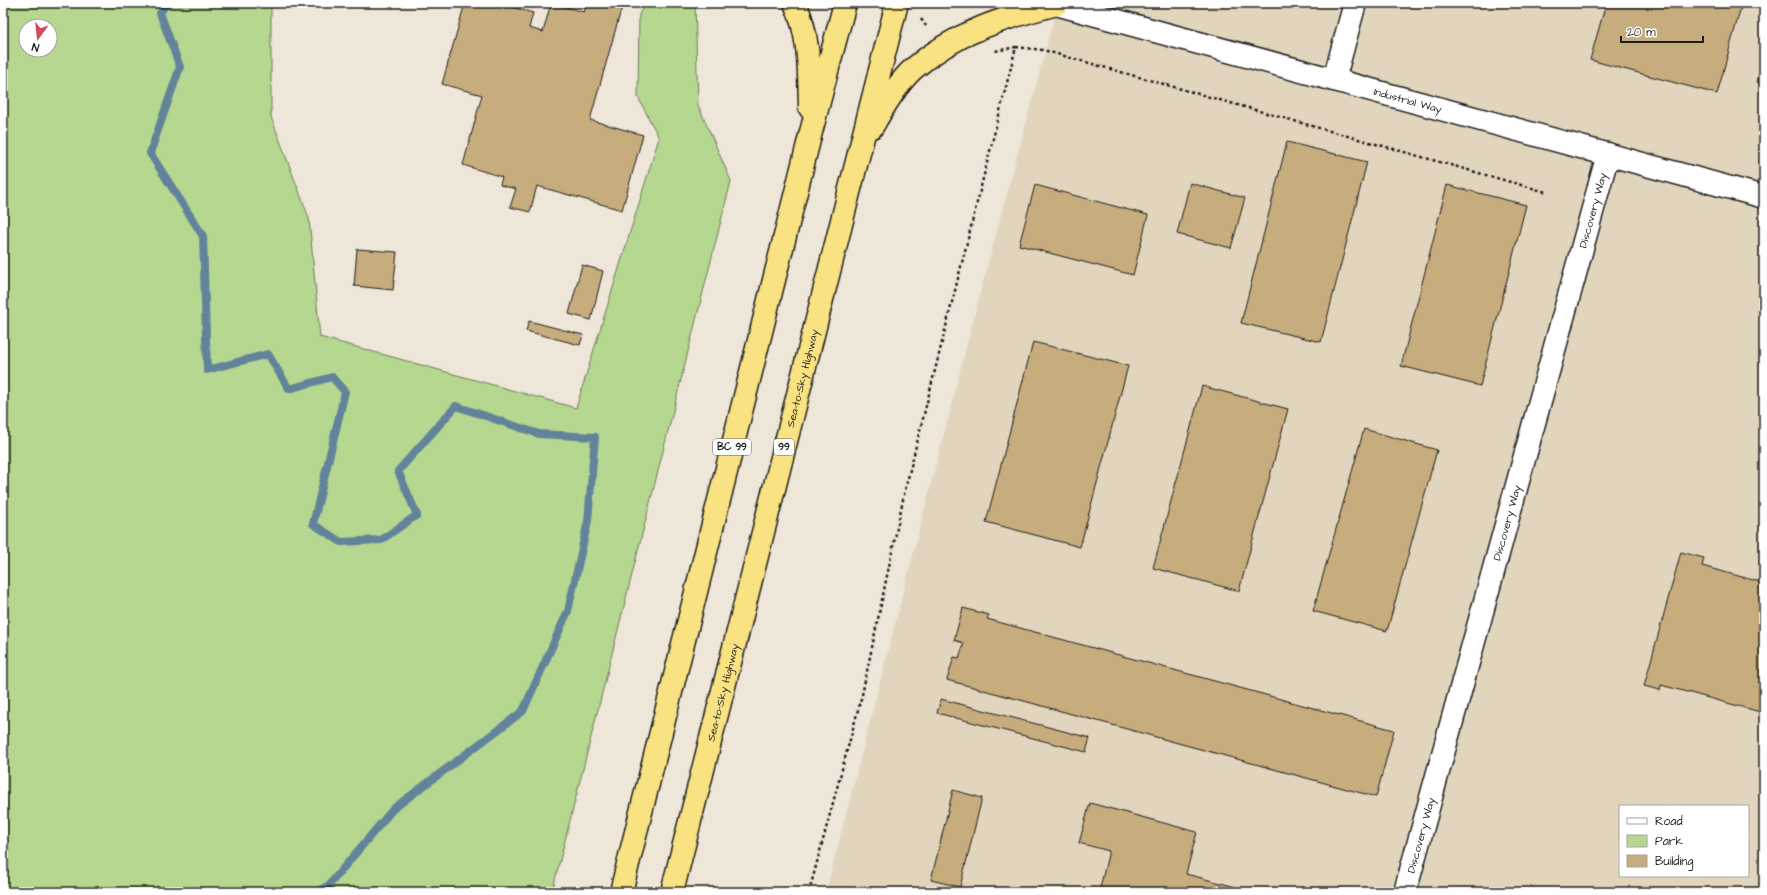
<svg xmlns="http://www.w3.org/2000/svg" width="1767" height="895" viewBox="0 0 1767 895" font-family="'Architects Daughter',sans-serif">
	<rect width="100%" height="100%" fill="#eee6d8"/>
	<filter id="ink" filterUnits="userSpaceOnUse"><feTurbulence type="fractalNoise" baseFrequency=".025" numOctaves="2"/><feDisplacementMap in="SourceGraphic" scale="8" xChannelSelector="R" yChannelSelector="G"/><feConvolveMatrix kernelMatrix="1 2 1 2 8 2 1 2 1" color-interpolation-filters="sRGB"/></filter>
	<g filter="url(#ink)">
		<path fill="#e2d5bd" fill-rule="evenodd" d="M1058,3h706v889h-938l155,-602zM1620,806h128v70h-128z"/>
		<path fill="#b6d790" stroke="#697a56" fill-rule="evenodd" d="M3,3h268v114l38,101 11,119 256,71 83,-270 -21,-41 1,-83 7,-11h49l3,102 33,76 -179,711h-549zM26,26h24v24h-24z"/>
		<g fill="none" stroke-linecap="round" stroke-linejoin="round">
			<path stroke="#62849b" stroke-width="8" d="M167,3l-7,10 20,54 -30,86 53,83 4,134 61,-16 21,35 43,-12 13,15 -32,132 28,18 40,-2 36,-25 -19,-44 58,-65 83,28 56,3 -7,84 -20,90 -45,100 -130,98 -64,76 -12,7"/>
		</g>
		<path fill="#c7ad7e" stroke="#1c1c1c" d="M465,3h33l35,10 -4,15 14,4 8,-29 33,9 3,-9h36l-33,117 53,15 -21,75 -85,-24 -7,26 -20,-5 6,-18 -16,-4 2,-8 -39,-12 19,-70 -40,-11z
			M1606,3h136l-25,91 -127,-34z
			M1764,56v28l-7,-2z
			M1287,142l80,20 -46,180 -80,-19z
			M1190,183l55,15 -14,50 -54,-14z
			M1035,185l113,30 -15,60 -114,-30z
			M1447,185l79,20 -46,181 -79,-20z
			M357,249l40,3 -4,38 -39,-4z
			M582,265l21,6 -12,49 -22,-6z
			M529,321l54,14 -3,10 -54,-14z
			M1033,342l95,24 -48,181 -94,-25z
			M1202,386l86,23 -49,182 -86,-23z
			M1364,429l73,21 -50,181 -74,-20z
			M1681,552l23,6 -2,8 62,17v130l-103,-28 -1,5 -16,-4z
			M963,608l26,7 -2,4 407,111 -18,67 -429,-117 7,-23 5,1 5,-15 -10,-3z
			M941,699l149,39 -4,14 -149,-39z
			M953,790l29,8 -22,89 -29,-7z
			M1090,803l107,29 -11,42 69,18h-156l10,-41 -30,-8z"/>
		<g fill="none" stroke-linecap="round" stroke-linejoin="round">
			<defs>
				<g id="street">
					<path d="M1334,80l21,-77"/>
					<path id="s1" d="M1405,892l203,-738"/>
				</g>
				<g id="secondary">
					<path id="s2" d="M1052,3l712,194"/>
				</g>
				<g id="highway">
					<path d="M795,3c15,33 14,69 15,105"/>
					<path d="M872,127c10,-18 26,-44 41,-58 43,-37 90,-51 144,-65"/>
					<path d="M621,892l190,-760 34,-129"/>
					<path id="s3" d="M672,892l225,-889"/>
				</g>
			</defs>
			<use href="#street" stroke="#1c1c1c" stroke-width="25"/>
			<use href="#secondary" stroke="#1c1c1c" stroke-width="25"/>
			<use href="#highway" stroke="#1c1c1c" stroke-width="25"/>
			<path stroke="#1c1c1c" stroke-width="2.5" stroke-dasharray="3 3" stroke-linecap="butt" d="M921,19l5,7
				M1016,47l27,3 503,142
				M809,892l53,-197 43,-205 111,-443 -21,4"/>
			<use href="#street" stroke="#fff" stroke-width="22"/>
			<use href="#secondary" stroke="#fff" stroke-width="22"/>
			<use href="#highway" stroke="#f8e281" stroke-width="22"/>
		</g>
	</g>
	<g text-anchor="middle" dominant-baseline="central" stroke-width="4" stroke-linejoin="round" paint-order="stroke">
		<g fill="#fff" stroke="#606060" stroke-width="1">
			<rect x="713" y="439" width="38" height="16" rx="3"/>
			<rect x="774" y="439" width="20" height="16" rx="3"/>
		</g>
		<g font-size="10" font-weight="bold" fill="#1c1c1c">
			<text x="732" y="447">BC 99</text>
			<text x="784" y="447">99</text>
		</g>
		<g font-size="11" fill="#1c1c1c" stroke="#fff">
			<text stroke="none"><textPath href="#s2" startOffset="369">Industrial Way</textPath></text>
			<text stroke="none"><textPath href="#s1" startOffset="707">Discovery Way</textPath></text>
			<text stroke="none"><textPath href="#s3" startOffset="530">Sea-to-Sky Highway</textPath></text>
			<text stroke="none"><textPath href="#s1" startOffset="383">Discovery Way</textPath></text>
			<text stroke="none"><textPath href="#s3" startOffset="206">Sea-to-Sky Highway</textPath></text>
			<text stroke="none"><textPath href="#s1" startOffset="59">Discovery Way</textPath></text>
		</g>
	</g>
	<rect width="1767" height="895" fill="none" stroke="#fff" stroke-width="16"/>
	<rect x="8" y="8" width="1751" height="879" fill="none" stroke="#1c1c1c" stroke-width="1.5" filter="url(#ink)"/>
	<rect x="1619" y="805" width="130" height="72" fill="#ffffff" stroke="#a4a4a4"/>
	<rect x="1627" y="818" width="20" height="6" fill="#ffffff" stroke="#a4a4a4"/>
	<text x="1655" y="825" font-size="12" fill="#1c1c1c">Road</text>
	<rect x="1627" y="835" width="20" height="12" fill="#b6d790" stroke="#a4a4a4"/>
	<text x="1655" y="845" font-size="12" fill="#1c1c1c">Park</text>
	<rect x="1627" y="855" width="20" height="12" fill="#c7ad7e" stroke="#a4a4a4"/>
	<text x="1655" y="865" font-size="12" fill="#1c1c1c">Building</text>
	<g transform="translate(38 38) rotate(195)"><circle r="19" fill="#ffffff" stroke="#a4a4a4"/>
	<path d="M0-3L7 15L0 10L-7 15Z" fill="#d1495b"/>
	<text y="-6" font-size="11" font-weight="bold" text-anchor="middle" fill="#1c1c1c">N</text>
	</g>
	<path d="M1621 36v6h82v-6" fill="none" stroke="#1c1c1c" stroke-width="2"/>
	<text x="1627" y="36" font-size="12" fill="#1c1c1c" stroke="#ffffff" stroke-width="3" paint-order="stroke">20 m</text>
</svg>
